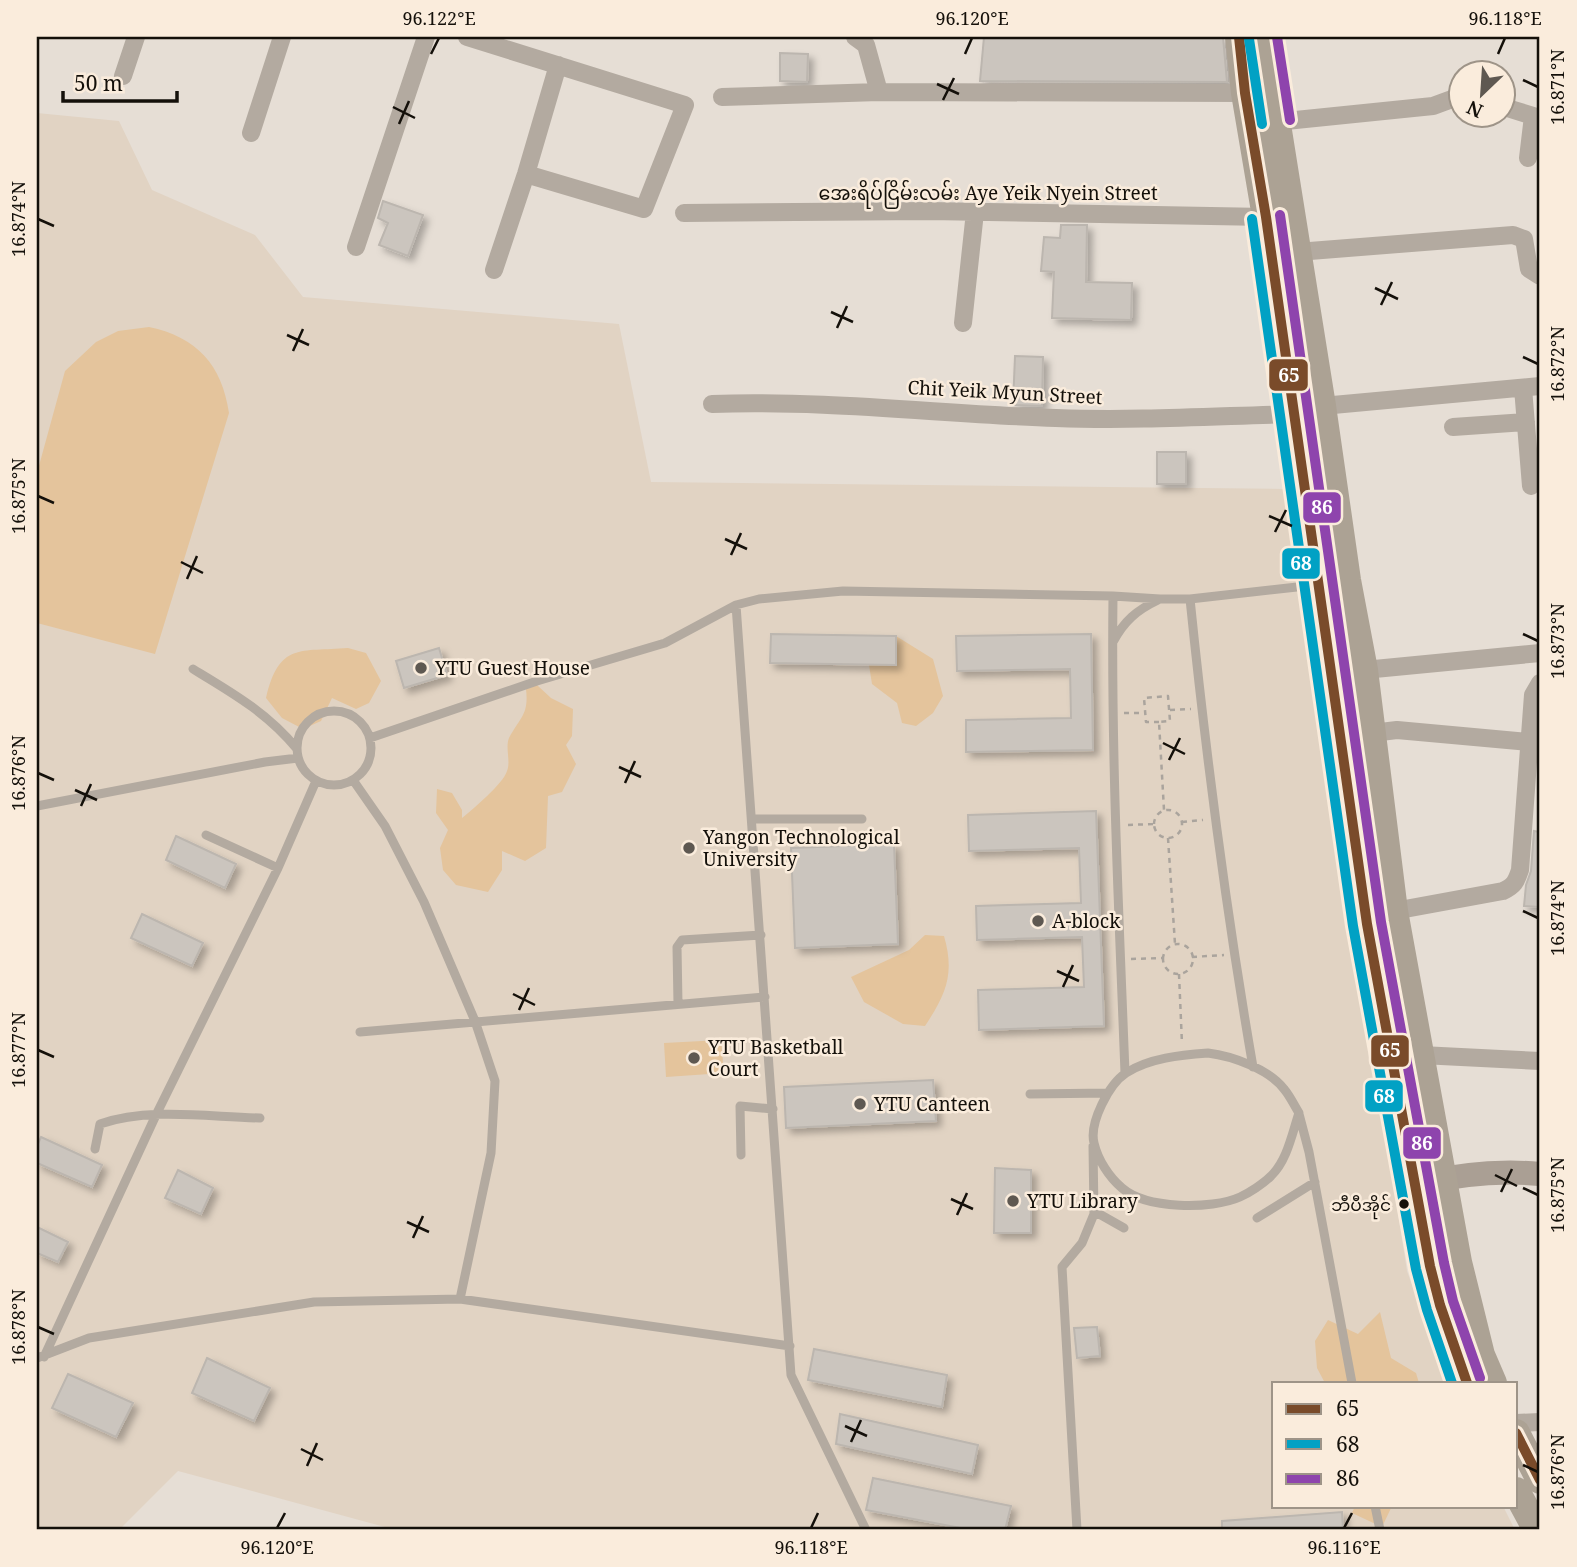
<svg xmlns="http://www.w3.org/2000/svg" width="1577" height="1567" viewBox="0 0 1577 1567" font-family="'Noto Serif','Noto Sans Myanmar',serif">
	<defs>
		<filter id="shadow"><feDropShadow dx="5" dy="5" stdDeviation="3.5" flood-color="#0004"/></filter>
	</defs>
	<rect width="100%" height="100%" fill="#e6ded5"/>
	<path fill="#e1d3c3" d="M37,113l82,8 33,69 103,45 48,62 316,27 32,158 634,7 122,782 40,112h-173v123h229l12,24h-1119l-218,-59 -59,59h-82z"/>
	<path fill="#e4c49c" d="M149,327c48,10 73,38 80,86l-74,241 -118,-31v-150l28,-102 31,-29 22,-11z
		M896,636l37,23 10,37 -10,17 -17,13 -14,-3 -5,-20 -25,-19 -3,-19h27z
		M348,648l18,5 15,28 -12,22 -13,6 -24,-11 -11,23 -18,8 -21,-11 -16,-20c13,-56 34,-46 82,-50z
		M537,685l14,13 22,11 -1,27 -6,9 10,19 -14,28 -14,4 -2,52 -21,13 -23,-10v19l-14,22 -32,-7 -13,-15 -3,-22 8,-18 -12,-17 1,-24 15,4 10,17v8c11,-9 41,-34 45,-47 4,-10 -2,-23 2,-33 11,-21 20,-23 17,-49z
		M925,935l19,1c11,38 2,58 -19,90l-22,-2 -39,-22 -13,-25 58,-27z
		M721,1040l3,33 -58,4 -2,-34z
		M1380,1312l11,46 25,15 3,10h-94l-8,-15 -2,-27 13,-21 30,14z
		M1355,1506h37l-10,21 -30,-14z"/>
	<path fill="#cbc5be" stroke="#bcb6af" stroke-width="2" filter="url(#shadow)" d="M984,37h239l4,45 -247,-1z
		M780,53l28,1 -1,28 -27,-1z
		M383,201l40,14 -15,41 -29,-11 9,-22 -10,-5z
		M1061,225h26l-1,57 46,1 -1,37 -79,-2 2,-46 -13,-1 3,-34 16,1z
		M1015,356l28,1 -1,49 -29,-1z
		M1157,452h29v32h-29z
		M771,634l125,2v29l-126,-2z
		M1091,634l2,116 -127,2v-32l105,-2 -1,-49 -113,2 -1,-35z
		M439,648l8,27 -43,13 -8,-27z
		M1096,811l8,215 -125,4 -1,-40 106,-3 -2,-50 -105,3 -1,-34 105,-3 -2,-55 -110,3 -1,-36z
		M1534,831l6,1v75l-16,-1 2,-21 5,-14z
		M176,836l60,28 -11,24 -59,-28z
		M894,844l4,100 -103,4 -4,-100z
		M142,914l61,29 -11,23 -61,-28z
		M933,1080l3,41 -150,7 -2,-41z
		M41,1137l61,28 -10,22 -55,-24v-17z
		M995,1168l36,2v63h-37z
		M178,1170l35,18 -12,26 -36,-16z
		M37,1227l31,15 -10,20 -21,-9z
		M1097,1327l3,29 -23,2 -3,-30z
		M814,1349l133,26 -5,32 -134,-27z
		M207,1358l63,30 -16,33 -62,-28z
		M68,1374l65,29 -17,34 -64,-29z
		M840,1414l138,31 -6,29 -136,-30z
		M873,1478l138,28 -6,24h-34l-105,-20z
		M1342,1512l1,18h-121v-9z"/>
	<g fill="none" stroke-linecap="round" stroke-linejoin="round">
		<path stroke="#aaa49d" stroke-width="2.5" stroke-dasharray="5 5" stroke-linecap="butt" d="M1170,710l21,-1
			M1124,713h21
			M1159,722h-13l-2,-24 24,-2 2,25 -11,1 5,88
			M1154 824a14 14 0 1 1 28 0a14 14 0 1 1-28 0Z
			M1182,822l21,-2
			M1128,825l25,-1
			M1168,838l7,106
			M1163 959a15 15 0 1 1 30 0a15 15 0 1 1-30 0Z
			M1192,957l32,-2
			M1131,959l32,-1
			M1179,974l3,70"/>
		<path stroke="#b3aaa0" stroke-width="9" d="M1113,596c-2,160 6,318 12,477
			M1190,599c16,156 36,312 63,468
			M736,605l55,770 75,155
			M1113,642c11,-21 24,-32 45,-42
			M193,669c38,23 75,44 104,80
			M297 748a37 37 0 1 1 74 0a37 37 0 1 1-74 0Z
			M370,738l167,-57 128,-38 71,-38 23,-6 84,-8 270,5 47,3h30l125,-14
			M353,780l32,46 39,76 51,119 20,60 -4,72 -31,146
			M37,806l228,-44 33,-4
			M752,819h110
			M206,835l72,33
			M678,1004l-1,-57 5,-7 79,-5
			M360,1032l405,-35
			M1208,1053c24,3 61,16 76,36 6,7 10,16 15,24 -7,21 -12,48 -28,63 -8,8 -22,17 -31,21 -29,13 -94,12 -118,-9 -13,-11 -24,-28 -28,-45 -5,-20 15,-59 32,-70 23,-15 55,-18 82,-20z
			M1030,1094l78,-1
			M1299,1114l10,38 43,231
			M95,1149l5,-25c50,-17 108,-7 160,-6
			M741,1155l-1,-49 33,3
			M1094,1211l30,17
			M1257,1218l58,-36
			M44,1357l112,-242 122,-247 38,-87
			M37,1358l52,-20 225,-36 146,-3 330,47
			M1375,1506l5,24
			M1077,1530l-15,-263 20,-24 12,-29 -1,-68"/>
		<path stroke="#b3aaa0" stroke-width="18" d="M467,37l218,68 -41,104 -118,-35
			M855,37l11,8 13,47
			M123,76l13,-39
			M722,97l157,-5 366,1
			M1504,107l36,11
			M1276,122l157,-16 19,-7 10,1
			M251,133l31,-96
			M1528,158l5,-42
			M684,213l245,-2 337,6 9,-2
			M356,247l70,-210
			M1297,252l216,-17 11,4 5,30 11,7
			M494,270l32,-96 32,-109
			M963,323l12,-111
			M1523,388l8,98
			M712,404c116,-4 229,10 344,14 80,3 160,-2 239,-4
			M1322,406l218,-20
			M1453,427l73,-5
			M1364,670l176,-17
			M1372,733l25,-3 131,12
			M1394,911l109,-20c11,-5 13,-9 17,-21l13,-175 7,-12
			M1421,1055l119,6
			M1516,1423l24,-1"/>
		<path stroke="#aa9f94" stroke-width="24" d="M1416,1184c40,-9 83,-14 124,-10"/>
		<path stroke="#aca294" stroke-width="28" d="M1239,37l6,56 21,124 54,368 47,339 63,342 10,39 27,78
			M1263,37l59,369 25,174 17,90 30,241 64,351 23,93 12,28
			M1516,1433l24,47
			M1516,1491l21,39"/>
		<defs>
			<path id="bus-1" d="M1239,37l6,56 21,124 101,707 63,342 10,39 27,78
				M1516,1433l24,47"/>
			<path id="bus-2" d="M1249,39l13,85
				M1252,219l101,707 63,343 11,41 25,73"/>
			<path id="bus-3" d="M1277,37l13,83
				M1280,215l101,707 63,341 9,38 27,77"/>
		</defs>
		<use href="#bus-1" stroke="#faecdc" stroke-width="16"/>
		<use href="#bus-2" stroke="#faecdc" stroke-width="16"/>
		<use href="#bus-3" stroke="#faecdc" stroke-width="16"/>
		<use href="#bus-1" stroke="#7a4b2a" stroke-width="10"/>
		<use href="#bus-2" stroke="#01a1c4" stroke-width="10"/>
		<use href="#bus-3" stroke="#8e44ad" stroke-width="10"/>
	</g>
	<path fill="none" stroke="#14100a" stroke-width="2.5" d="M431,54l8,-16M965,54l7,-16M1498,54l7,-16M1523,80l15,7M937,84l22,10M943,100l11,-22M393,107l22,11M399,124l10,-23M38,219l16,7M1375,288l23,11M1381,305l11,-23M831,312l22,10M837,328l10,-22M287,335l22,10M293,351l10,-22M1523,357l15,7M38,496l16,7M1269,516l23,10M1275,532l11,-22M725,539l22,10M731,555l10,-22M181,562l22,11M187,579l10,-23M1523,634l15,7M1163,743l22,11M1169,760l11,-22M619,767l22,10M38,773l16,7M625,783l10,-22M75,790l22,10M81,806l10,-22M1523,911l15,7M1057,971l22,10M1063,987l10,-22M513,994l22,11M519,1010l10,-22M38,1050l16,7M1495,1175l22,11M1523,1188l15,7M1501,1192l11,-23M951,1199l22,10M957,1215l10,-22M407,1222l22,10M413,1238l10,-22M38,1327l16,7M845,1426l22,10M851,1442l10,-22M301,1449l22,11M1523,1465l15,7M307,1466l10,-23M277,1528l8,-15M811,1528l7,-15M1344,1528l8,-15"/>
	<g fill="#5e5851" stroke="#faecdc" stroke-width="2.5">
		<circle cx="421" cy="668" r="7"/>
		<circle cx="689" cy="848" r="7"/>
		<circle cx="1038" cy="921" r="7"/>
		<circle cx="694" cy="1058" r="7"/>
		<circle cx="860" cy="1104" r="7"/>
		<circle cx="1013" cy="1201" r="7"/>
	</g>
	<circle fill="#14100a" stroke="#faecdc" stroke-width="2.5" cx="1404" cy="1204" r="6"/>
	<g text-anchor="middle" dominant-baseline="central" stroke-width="5" stroke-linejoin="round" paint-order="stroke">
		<g font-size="17" fill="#14100a" stroke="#faecdc" text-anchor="end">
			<text x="1391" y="1204">ဘီပီအိုင်</text>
		</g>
		<g font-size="19" fill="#14100a" stroke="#faecdc">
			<text x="988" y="193">အေးရိပ်ငြိမ်းလမ်း Aye Yeik Nyein Street</text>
			<text transform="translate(1005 392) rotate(3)">Chit Yeik Myun Street</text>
		</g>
		<g font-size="19" fill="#14100a" stroke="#faecdc" text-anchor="start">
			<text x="435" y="668">YTU Guest House</text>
			<text x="703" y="837">Yangon Technological<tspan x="703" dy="22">University</tspan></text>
			<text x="1052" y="921">A-block</text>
			<text x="708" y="1047">YTU Basketball<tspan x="708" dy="22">Court</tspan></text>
			<text x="874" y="1104">YTU Canteen</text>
			<text x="1027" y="1201">YTU Library</text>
		</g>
	</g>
	<g stroke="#faecdc" stroke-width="2.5">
		<rect x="1268" y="358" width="41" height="34" rx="7" fill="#7a4b2a"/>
		<rect x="1302" y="491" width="40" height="33" rx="7" fill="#8e44ad"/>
		<rect x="1281" y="547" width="40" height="33" rx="7" fill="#01a1c4"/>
		<rect x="1370" y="1034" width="40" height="34" rx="7" fill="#7a4b2a"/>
		<rect x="1364" y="1079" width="40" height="34" rx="7" fill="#01a1c4"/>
		<rect x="1402" y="1126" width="40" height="34" rx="7" fill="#8e44ad"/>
	</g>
	<g font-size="19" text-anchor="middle" font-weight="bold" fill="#fff">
		<text x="1289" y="382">65</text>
		<text x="1322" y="514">86</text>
		<text x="1301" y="570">68</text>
		<text x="1390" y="1057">65</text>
		<text x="1384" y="1103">68</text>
		<text x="1422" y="1150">86</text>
	</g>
	<rect width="1577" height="1567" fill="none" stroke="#faecdc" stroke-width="77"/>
	<rect x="1272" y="1382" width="245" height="126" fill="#faecdc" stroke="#9e9488" stroke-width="2"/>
	<rect x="1286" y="1404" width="35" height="10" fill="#7a4b2a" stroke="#9e9488" stroke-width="2"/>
	<text x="1336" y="1416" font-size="21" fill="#14100a">65</text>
	<rect x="1286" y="1439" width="35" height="10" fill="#01a1c4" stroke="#9e9488" stroke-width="2"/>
	<text x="1336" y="1452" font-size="21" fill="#14100a">68</text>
	<rect x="1286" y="1474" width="35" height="10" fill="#8e44ad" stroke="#9e9488" stroke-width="2"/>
	<text x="1336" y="1486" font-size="21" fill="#14100a">86</text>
	<g transform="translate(1482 94) rotate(205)"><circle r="33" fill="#faecdc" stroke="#9e9488" stroke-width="2"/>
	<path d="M0-5L12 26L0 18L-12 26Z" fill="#5e5851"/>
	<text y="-10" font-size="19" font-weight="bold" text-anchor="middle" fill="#14100a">N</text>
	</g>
	<path d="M63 91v10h114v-10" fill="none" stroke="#14100a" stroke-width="3.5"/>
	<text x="74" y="91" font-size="21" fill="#14100a" stroke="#faecdc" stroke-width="5" paint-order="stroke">50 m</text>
	<rect x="38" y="38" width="1500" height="1490" fill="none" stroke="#14100a" stroke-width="2.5"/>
	<g font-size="18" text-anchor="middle" fill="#14100a">
		<text x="439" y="25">96.122°E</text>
		<text x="972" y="25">96.120°E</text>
		<text x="1505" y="25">96.118°E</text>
		<text transform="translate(1558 87) rotate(-90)" y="6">16.871°N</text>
		<text transform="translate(19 219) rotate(-90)" y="6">16.874°N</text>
		<text transform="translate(1558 364) rotate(-90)" y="6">16.872°N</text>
		<text transform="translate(19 496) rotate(-90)" y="6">16.875°N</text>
		<text transform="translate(1558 641) rotate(-90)" y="6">16.873°N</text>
		<text transform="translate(19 773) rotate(-90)" y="6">16.876°N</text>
		<text transform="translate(1558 918) rotate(-90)" y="6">16.874°N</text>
		<text transform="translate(19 1050) rotate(-90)" y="6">16.877°N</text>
		<text transform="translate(1558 1195) rotate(-90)" y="6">16.875°N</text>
		<text transform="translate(19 1327) rotate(-90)" y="6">16.878°N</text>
		<text transform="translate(1558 1472) rotate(-90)" y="6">16.876°N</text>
		<text x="277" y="1554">96.120°E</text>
		<text x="811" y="1554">96.118°E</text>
		<text x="1344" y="1554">96.116°E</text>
	</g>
</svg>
